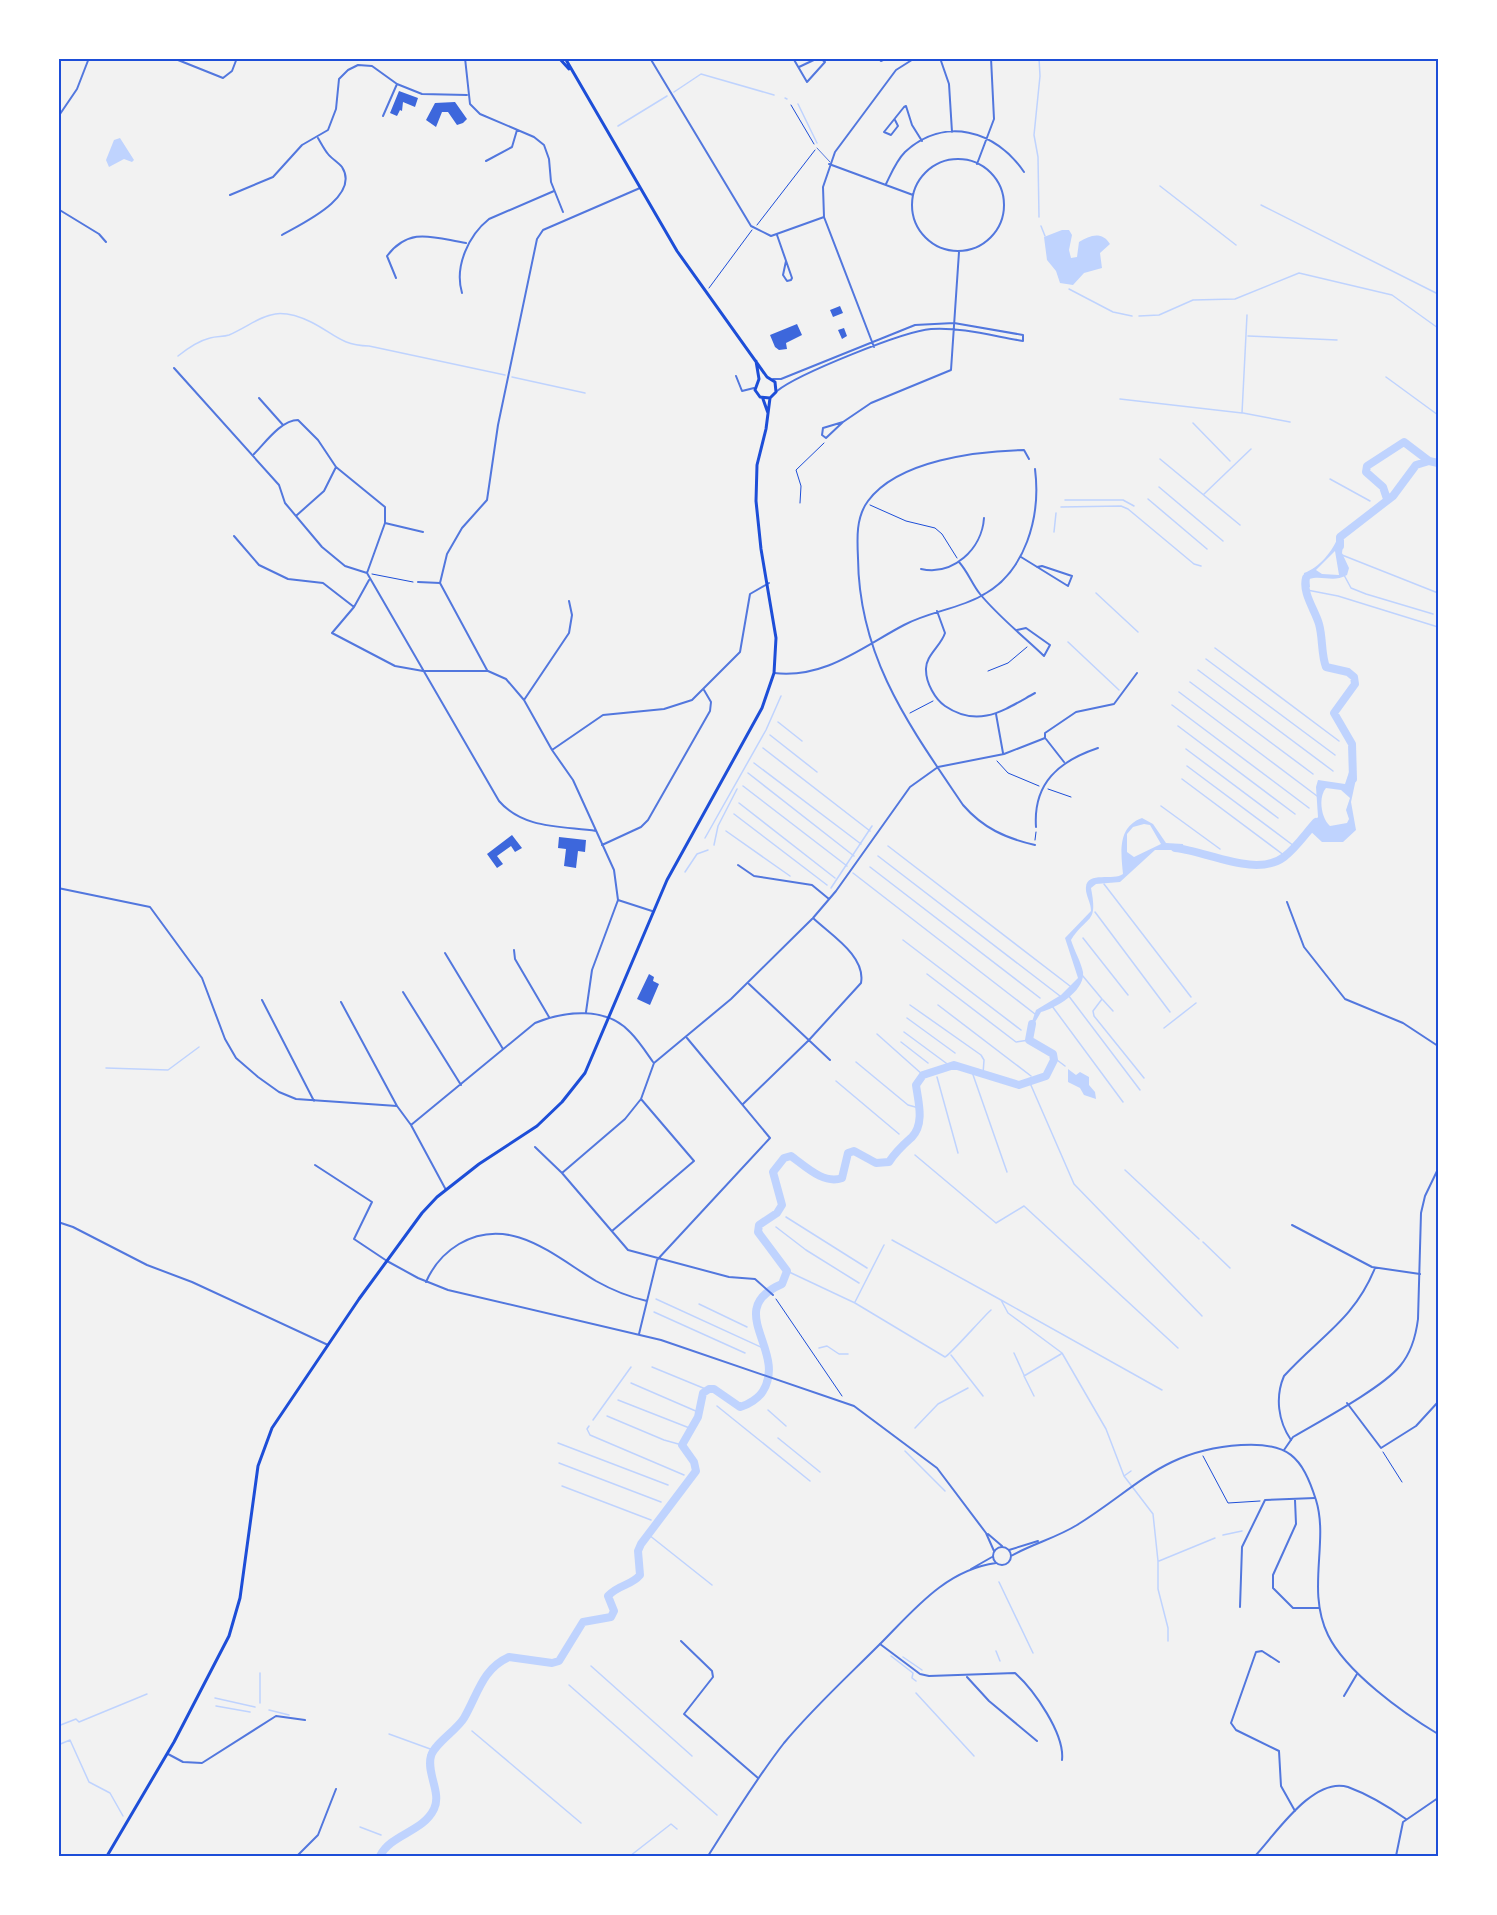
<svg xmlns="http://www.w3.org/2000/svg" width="1497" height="1915" viewBox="0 0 1497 1915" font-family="'Open Sans',sans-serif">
	<rect width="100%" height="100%" fill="#f2f2f2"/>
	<path fill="#bfd3fe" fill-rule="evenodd" d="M120,138l14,22 -2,2 -8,-3 -15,8 -3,-7 8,-20z
		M1062,230h7l3,5 -3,15 2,8 6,-1 2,-15c11,-7 23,-11 31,2l-10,9 2,15 -18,5 -11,12 -13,-2 -4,-12 -9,-11 -3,-23z
		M1339,535l5,2 -2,16 7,15 -2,7c-14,8 -24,0 -38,4l1,8 -7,1 1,-15c15,-5 29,-22 35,-38zM1335,551l4,24 -17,-1 -6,-4z
		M1350,769l6,10 -5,23 5,28 -13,12h-21l-14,-13 10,-12 -2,-30 2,-7 27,4zM1326,788l15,2 9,8 -4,12 3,9 -2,4 -17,3c-9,-8 -12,-29 -4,-38z
		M1142,818l11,6 13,19 17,1 1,6h-29l-35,32 -24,2 -5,4c7,37 -3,26 -20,52 3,10 10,22 12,32 2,19 -27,36 -42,40l-14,24 9,-26 25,-15 17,-17 -13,-40 26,-27c0,-9 -6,-16 -5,-24 1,-16 28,-6 37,-13 -2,-21 -6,-47 19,-56zM1144,824l6,1 11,19 -27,13 -7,-5v-18l6,-7z
		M1068,1069l8,6 4,-3 9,5v8l6,7 1,7 -12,-4 -4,-7 -12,-6z"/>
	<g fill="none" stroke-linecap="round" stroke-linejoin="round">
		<path stroke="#bfd3fe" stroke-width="1.5" d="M1039,58l1,18 -6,59 4,22 1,60
			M674,92l27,-18 73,21
			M785,98l2,1
			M798,104l19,39
			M618,126l49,-30
			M1160,186l76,59
			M1261,205l177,89
			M1041,226l4,10
			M1069,289l44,23 19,4
			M1139,316l20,-1 34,-15 42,-1 64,-26 93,22 46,33
			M1248,336l89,4
			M178,356c10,-8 20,-15 32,-18 7,-2 13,-1 19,-3 33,-15 42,-32 82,-13 24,12 29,23 58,24l136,29
			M512,377l73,16
			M1386,377l52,38
			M1120,399l122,14 5,-98
			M1243,413l47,9
			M1193,423l37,38
			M1160,459l80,66
			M1330,479l40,22
			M1159,487l64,54
			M1204,494l47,-45
			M1148,499l59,50
			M1065,500h58l11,6
			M1061,507l60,-1 7,3 66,55 7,2
			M1054,532l2,-19
			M1342,555l96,38
			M1344,575l7,13 15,6 67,20
			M1307,590l31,6 100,31
			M1096,593l42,39
			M1068,642l51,48
			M1215,648l124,93
			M1206,659l129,96
			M1198,670l135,101
			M1190,682l123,92
			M1179,692l138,104
			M1172,705l137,103
			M778,722l24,19
			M1178,726l117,88
			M770,735l47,37
			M763,748l107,83
			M1186,749l92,69
			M754,763l107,81
			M1187,766l107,80
			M748,773l106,83
			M1182,779l103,77
			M743,786l104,80
			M739,803l96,75
			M1161,806l59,43
			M734,814l93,71
			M726,831l64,45
			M705,838l61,-108 15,-34
			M714,845l4,-19 19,-37
			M888,846l182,140
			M878,856l182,140
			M870,867l170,131
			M685,872l12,-18 11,-4
			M853,873l182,141
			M1104,884l87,113
			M831,888l41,-62
			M1095,912l75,100
			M1083,938l45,57
			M903,940l118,90
			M927,974l89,68 13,-2
			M1082,975l20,24 -9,12 1,5 50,62
			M1068,995l72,95
			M1103,1000l10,11
			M910,1005l71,50 3,5 -1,14
			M938,1005l93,71
			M1052,1006l71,96
			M907,1018l48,35
			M1164,1028l32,-25
			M904,1032l46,34
			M877,1034l46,41
			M901,1042l27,21
			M1053,1057l12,9
			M856,1062l52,43 11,3
			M106,1068l62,2 31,-23
			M971,1069l36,103
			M937,1077l21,76
			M836,1081l63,53
			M1030,1083l44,101 128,132
			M915,1155l81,68 28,-17 154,142
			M1125,1170l74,69
			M786,1217l81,51
			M776,1227l30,23 53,33
			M892,1240l109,60 7,13 54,40 44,76 18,47 29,38 5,47v28l10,39v13
			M1203,1242l27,26
			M787,1271l68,32 90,54c5,-2 38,-40 46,-47
			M656,1299l109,50
			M1001,1300l161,90
			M855,1302l29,-57
			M699,1304l48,23
			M654,1312l91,41
			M819,1348l8,-2 12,8h9
			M1014,1353l10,22
			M951,1355l32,41
			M652,1367l56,23
			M631,1383l67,29
			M1034,1396l-10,-20 37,-22
			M618,1400l74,29
			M717,1406l93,75
			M768,1410l18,16
			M607,1416l57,24 18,5
			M593,1420l38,-53
			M589,1426l-2,3 3,6 94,40
			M915,1428l23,-24 30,-16
			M778,1438l42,34
			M558,1443l110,42
			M905,1451l40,40
			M559,1463l102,39
			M1124,1476l7,-5
			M562,1486l89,34
			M649,1535l63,50
			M1223,1535l19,-4
			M1159,1561l56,-23
			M999,1582l34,71
			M996,1651l4,10
			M891,1656l22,17 -1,5 4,3
			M903,1657l19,13
			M591,1666l101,90
			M260,1673v30
			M569,1685l148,130
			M916,1693l58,63
			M215,1698l40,9
			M216,1706l34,6
			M269,1710l20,5
			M58,1726l18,-7 3,3 68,-28
			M472,1731l109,92
			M389,1734l44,16
			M58,1745l12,-5 19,42 21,11 13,23
			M360,1827l21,8
			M630,1856l41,-32 6,5"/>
		<path stroke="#bfd3fe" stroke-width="8" d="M1387,499l-4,-12 -17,-15 1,-6 37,-24 25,19
			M1340,546v-9l53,-41 23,-31 13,-4 9,2
			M1306,578c-4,15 9,32 13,46 4,14 2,30 7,43l22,5 6,5 1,7 -21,29 18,31 1,35
			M1175,848c32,3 81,30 109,9 12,-9 22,-24 32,-35
			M380,1856c11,-22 43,-24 54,-47 8,-16 -8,-36 -3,-53 3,-12 26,-26 33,-38 14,-24 18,-49 45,-61l43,6 7,-2 24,-39 28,-5 3,-6 -6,-15c11,-12 23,-10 32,-21l-2,-24 3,-7 55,-73 -2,-9 -12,-17 16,-28 5,-24 6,-4h5l26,18c8,-2 19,-9 23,-16 25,-40 -41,-82 19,-107l5,-13 -29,-39 1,-7 18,-12 5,-8 -9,-33 11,-14 7,-2c14,10 33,29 51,22l6,-25 6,-2 22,12 13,-1c7,-11 14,-17 23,-25 13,-14 6,-36 4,-52l7,-10 31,-10 65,20 27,-9 8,-16 -1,-6 -24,-14 3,-16"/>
	</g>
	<path fill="#3d67dc" d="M399,91l19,7 -3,9 -12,-5 -1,9 -2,-1 -3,6 -7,-3z
		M455,102l12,17 -4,4 -6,2 -9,-13h-6l-6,15 -10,-7 9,-17z
		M840,306l3,7 -10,4 -3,-7z
		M797,324l5,11 -16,8 1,6 -8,1 -4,-3 -5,-12z
		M844,328l3,8 -5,3 -4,-9z
		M512,835l10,13 -7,4 -4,-6 -14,10 6,8 -6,4 -10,-14z
		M559,837l27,3 -1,12 -7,-1 -2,17 -12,-2 2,-17 -8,-1z
		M649,974l5,3 -1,4 6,3 -9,21 -13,-6z"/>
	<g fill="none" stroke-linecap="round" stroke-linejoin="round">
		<path stroke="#1d4ed8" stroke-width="1" d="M791,105l23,39
			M757,225l58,-75
			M709,288l43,-58
			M800,503l1,-17 -5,-16 28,-27
			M870,505l36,16 29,7 7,6 15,24
			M372,574l41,8
			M988,671l20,-8 19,-16
			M910,713l23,-12
			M997,761l11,12 31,13
			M1048,789l23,8
			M1035,840l1,-8
			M776,1299l66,97
			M1383,1452l19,30
			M1203,1456l25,47 32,-2"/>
		<path stroke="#5277de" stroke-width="1" d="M817,148l13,14"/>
		<path stroke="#5277de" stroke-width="2" d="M173,58l50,20 9,-7 5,-13
			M465,58l5,46 10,10 54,23 10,8 5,14 2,23 12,30
			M650,58l101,168 20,10 53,-19
			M793,58l14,24 18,-20 -5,-4
			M878,58l3,3 6,-3
			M940,58l9,26 3,48
			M799,67l19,-9
			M383,116l14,-32
			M58,117l19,-28 12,-31
			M895,120l3,6 -7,9 -7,-3 20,-25 2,-1 6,19 10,16
			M912 205a46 46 0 1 1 92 0a46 46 0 1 1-92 0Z
			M486,161l26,-14 5,-17
			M829,164l84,31
			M977,164l17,-45 -3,-61
			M886,184c5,-10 10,-23 19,-32 39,-36 91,-22 119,20
			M230,195l43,-18 29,-32 26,-15 8,-21 3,-30 9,-9 10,-5 14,1 25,18 25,10 45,1
			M58,209l41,25 7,8
			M282,235c19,-11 79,-38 60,-68 -4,-5 -10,-8 -14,-13 -4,-5 -7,-11 -10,-16
			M777,235l15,43 -1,2 -4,1 -4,-6 3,-14
			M396,278l-9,-22c23,-30 47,-18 79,-13
			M462,293c-8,-27 7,-58 27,-74l65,-28
			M874,347l-50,-130 -1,-30 12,-35 61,-82 19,-12
			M174,368l105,117 6,18 37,44 23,19 22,7
			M736,376l6,15 12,-3
			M773,379h8l134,-54 39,-2 69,12v6c-30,-5 -62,-14 -92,-12 -27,2 -133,45 -154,62
			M259,398l24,27
			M843,422l-20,6 -1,7 4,3 17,-16 28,-19 80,-33 8,-118
			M254,454c11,-11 27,-34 44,-34l20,20 18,27 49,40v16l-18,50
			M1029,459l-5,-9c-46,1 -126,10 -156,51 -12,16 -11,37 -10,57 1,100 51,167 105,247 20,23 42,33 72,40
			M297,515l27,-24 12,-24
			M385,523l38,9
			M234,536l25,29 29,14 35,4 31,24
			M1021,557l47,29 4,-10 -30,-10 -5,1
			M959,562c9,10 13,22 21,32 18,22 43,42 64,62l6,-11 -24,-17 -9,2
			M921,569c32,7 61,-20 63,-51
			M367,573l132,228c24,28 62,25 97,30
			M369,580l-15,27 -22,26 63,33 28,5h65l18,8 18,21 28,50 21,30 41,90 4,30 -26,70 -6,42
			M418,582l22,1
			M440,583l7,-29 15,-26 25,-28 11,-75 39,-186 6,-9 97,-42
			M440,583l47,87
			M937,611l8,22c-4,13 -20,23 -19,37 0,13 9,29 19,36 34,23 59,4 90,-13
			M774,673c51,6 88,-26 130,-48 24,-13 54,-16 77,-29 45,-23 60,-80 54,-127
			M524,700l45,-67 3,-18 -3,-14
			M996,714l7,39
			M1045,738v-5l31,-21 38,-8 23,-31
			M1046,739l18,23
			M552,750l51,-35 61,-6 28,-9 48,-48 10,-58 19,-11
			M1036,827c-3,-44 23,-66 62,-79
			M602,845l39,-18 7,-7 62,-109 1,-9 -7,-12
			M738,865l16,11 58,9 17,14
			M58,888l92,19 52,71 23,61 11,19 22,19 21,15 17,7 101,7 14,19 35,65
			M618,900l34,11
			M1287,902l17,45 41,52 58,24 35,23
			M514,950l1,9 34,58
			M445,953l58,96
			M749,984l81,76
			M403,992l58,93
			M262,1000l52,101
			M341,1002l56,104
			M743,1104l66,-64 52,-57c5,-27 -30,-48 -48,-65
			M411,1125l124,-102c29,-12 71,-17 95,9 9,9 16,20 23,30
			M535,1147l27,26 66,77 101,27 26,2 18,16
			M315,1165l57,37 -18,37 33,22
			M562,1173l63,-54 16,-20 13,-36 77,-64 82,-81 23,-27 74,-104 28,-20 66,-13 41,-16
			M58,1222l15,5 74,38 45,17 136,63
			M1292,1225l80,42 48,7
			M612,1231l82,-70 -53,-62
			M426,1282c7,-16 18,-29 33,-38 51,-30 95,12 137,37 16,9 33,16 51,20
			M639,1334l18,-74 113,-122 -83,-100
			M1347,1403l34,45 35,-22 22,-24
			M1291,1440c-13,-19 -16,-43 -7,-64 35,-39 70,-56 91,-108
			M1295,1500l1,24 -23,51v13l20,20h26
			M1240,1607l2,-60 23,-47 50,-2
			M681,1641l31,30 1,6 -29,37 74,64
			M880,1644l40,30 9,2 86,-3c19,17 50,61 47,87
			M1279,1662l-17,-11 -6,1 -25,71 5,7 43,21 2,35 14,25
			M967,1677l22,24 48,40
			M1344,1696l13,-22
			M168,1754l15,8 19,1 74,-47 29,4
			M297,1856l21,-21 18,-46
			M1255,1856c20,-21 58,-80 93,-69 19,7 41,20 58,32
			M1396,1856l7,-34 35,-24"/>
		<path stroke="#5277de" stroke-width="2" d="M387,1261l31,17 30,12 213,50 193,66 83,62 49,65 8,18
			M1284,1450l9,-13c27,-16 89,-49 107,-71 11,-13 16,-31 18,-47l3,-106 4,-17 13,-27
			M988,1534l14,12
			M993 1556a9 9 0 1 1 18 0a9 9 0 1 1-18 0Z
			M1009,1550l29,-9
			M1011,1556c21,-12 45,-18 66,-31 61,-38 86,-75 164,-80 47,-3 61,11 75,55 13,42 -10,90 12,135 18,37 75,78 110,99
			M971,1569l21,-12
			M708,1856c24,-38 48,-77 76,-113 29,-35 63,-66 95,-98 34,-34 66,-75 117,-82"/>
		<path stroke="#1d4ed8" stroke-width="3" d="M559,58l10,11
			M565,58l112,193 90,126 8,5 1,10 -6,6 -10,-1 -5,-7 4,-11 -3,-18
			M763,399l5,14
			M107,1856l67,-114 55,-106 11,-38 18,-132 14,-38 87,-129 63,-86 15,-16 42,-33 58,-38 25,-24 23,-29 82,-193 95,-172 12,-35 2,-35 -15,-89 -5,-48 1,-36 9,-36 4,-31"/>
	</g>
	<rect width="1497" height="1915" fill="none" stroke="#ffffff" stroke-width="120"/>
	<rect x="60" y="60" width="1377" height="1795" fill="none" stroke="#1d4ed8" stroke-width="2"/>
</svg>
